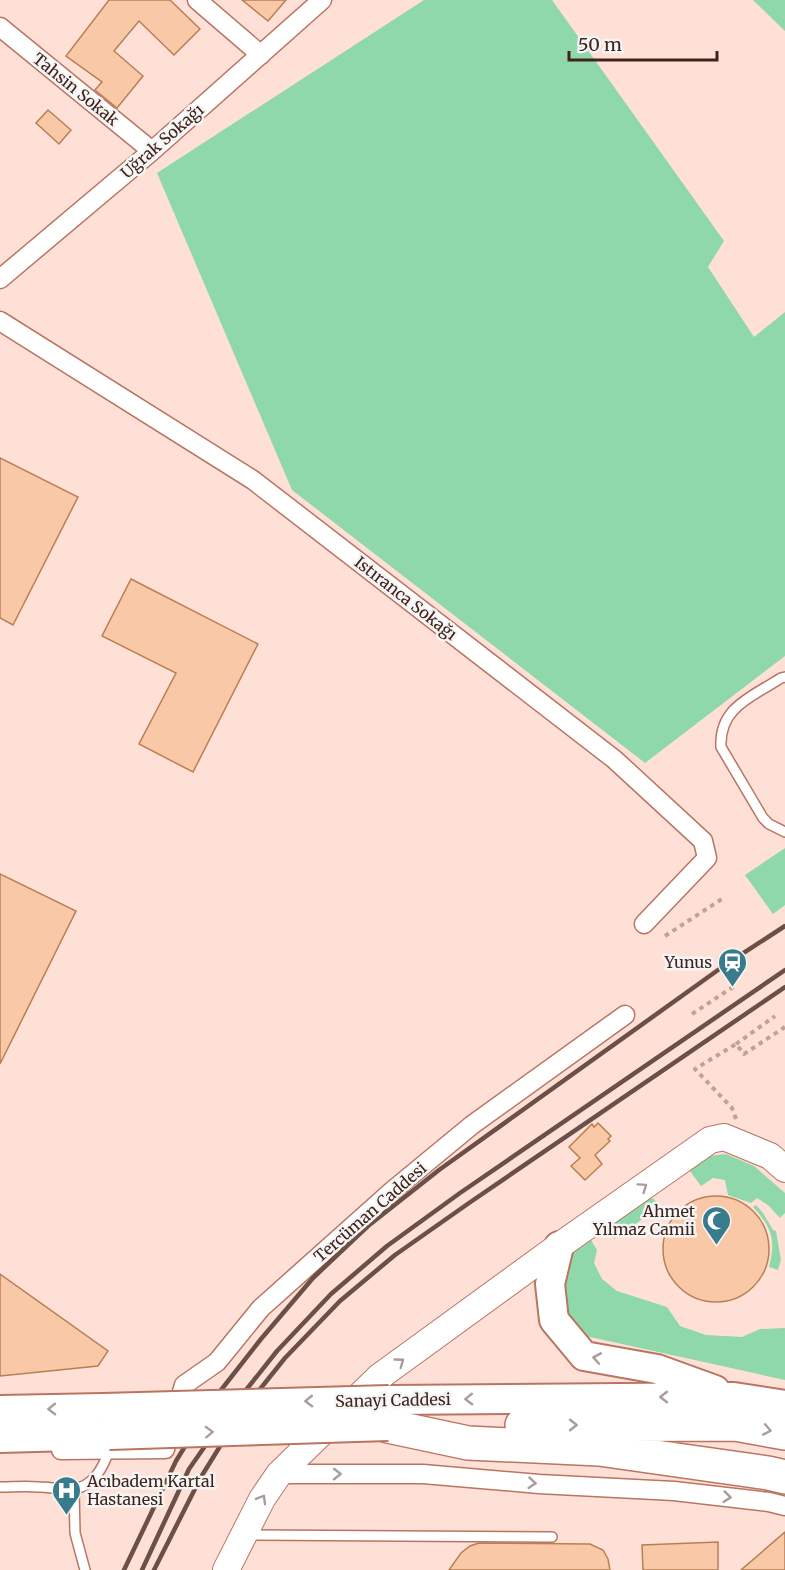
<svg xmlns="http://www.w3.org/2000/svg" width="785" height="1570" viewBox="0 0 785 1570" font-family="Merriweather,serif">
	<rect width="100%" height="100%" fill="#ffe0d7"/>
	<path fill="#8ed8aa" d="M424,0h128l172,241 -16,26 46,70 31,-25v344l-140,107 -353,-273 -135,-317z
		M753,0h32v31z
		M785,848v57l-12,9 -28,-39z
		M726,1154l28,12 31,27v20l-5,5 -12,-13 -11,-7 -6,5 -23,-8 -3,-15 -12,-2 -12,8 -11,-15 18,-15z
		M650,1198l4,1 3,4 -3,8 -40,28 -6,-12z
		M756,1205l7,8 10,17 3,1 5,29 -3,10 -9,-3c7,-26 3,-40 -16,-60z
		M591,1240l6,10 -3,13 8,16 15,12 50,16 13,19 26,9 36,2 18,-8 25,-1v52l-204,-45 -18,-27 -2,-35 10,-19z"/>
	<path fill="#f9c9a7" stroke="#b87f55" stroke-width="1.5" d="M109,0h61l30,29 -26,26 -35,-34 -25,30 29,25 -26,32 -22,-18 7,-8 -36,-26z
		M242,0h44l-18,21z
		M48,110l23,20 -12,14 -23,-21z
		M0,458l78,39 -65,128 -13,-7z
		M131,579l127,65 -65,128 -54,-28 37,-71 -74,-37z
		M0,874l76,37 -76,153z
		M598,1123l13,13 -3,3 2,2 -15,14 7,9 -17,16 -14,-14 9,-8 -11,-11 23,-23 2,3z
		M663 1249a53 53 0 1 1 106 0a53 53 0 1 1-106 0Z
		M0,1274l108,77 -10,15 -98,10z
		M785,1532v38h-44z
		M718,1542v28h-75l-1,-25z
		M479,1543l111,1 13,6 5,9 2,11h-161l12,-17 9,-7z"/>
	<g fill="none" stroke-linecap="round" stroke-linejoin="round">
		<defs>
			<path id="lane" d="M785,677l-4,1c-29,19 -62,29 -60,69l42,71 6,6 16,8
				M0,1487c13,0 26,-1 39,0 10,0 22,3 33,2 21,-1 32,-23 37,-39
				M74,1489l1,44 10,37
				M246,1535l306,2"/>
			<path id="street" d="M197,0l64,55
				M0,27l152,124
				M0,279l152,-128 170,-151
				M0,321l253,159 361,279 89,82 4,17 -63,66
				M61,1450l104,-1 19,-64 33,-23 44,-54 131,-117 80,-66 153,-110
				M279,1474h144l116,10 135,7 95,11 16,4"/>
			<path id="secondary" d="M226,1570l36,-71 17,-25 100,-97 180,-131 151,-106 14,-3 46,19 15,13"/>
			<path id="primary" d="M559,1246l-9,38 4,36 30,36 73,13 58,21
				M389,1400l345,-3 51,8
				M0,1410l103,-2
				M0,1438l109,-3"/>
			<path id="highway" d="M522,1425l213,-1 50,9
				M388,1426l80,17 131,6 169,24 17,4"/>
		</defs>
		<use href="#lane" stroke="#b97562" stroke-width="12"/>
		<use href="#street" stroke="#b97562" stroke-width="21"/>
		<use href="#secondary" stroke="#b97562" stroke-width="28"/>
		<use href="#primary" stroke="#b97562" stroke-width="32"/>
		<use href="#highway" stroke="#b97562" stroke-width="36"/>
		<path stroke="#c0a299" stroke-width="4" stroke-dasharray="4.5 4.5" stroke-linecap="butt" d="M665,936l60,-39
			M692,1014l44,-29
			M736,1044l39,-28
			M736,1119l-4,-11 -37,-39 41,-25 8,10 41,-27"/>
		<use href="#lane" stroke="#fff" stroke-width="9"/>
		<use href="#street" stroke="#fff" stroke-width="18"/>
		<use href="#secondary" stroke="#fff" stroke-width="26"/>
		<use href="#primary" stroke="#fff" stroke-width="28"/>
		<use href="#highway" stroke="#fff" stroke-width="33"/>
		<path stroke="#6c4f47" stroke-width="4.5" d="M124,1570l52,-109 38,-62 47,-60 52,-61 55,-52 71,-56 286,-205 60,-39
			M142,1570l47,-101 42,-60 46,-58 54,-57 56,-48 73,-53 325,-223
			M154,1570l47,-93 39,-63 45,-56 55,-57 55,-46 74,-52 316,-216"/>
		<defs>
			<path id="primary-bridge" d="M103,1408l286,-8
				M109,1435l279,-9"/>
		</defs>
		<use href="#primary-bridge" stroke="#b97562" stroke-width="32" stroke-linecap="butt"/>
		<use href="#primary-bridge" stroke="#fff" stroke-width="28"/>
	</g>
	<defs><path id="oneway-chevron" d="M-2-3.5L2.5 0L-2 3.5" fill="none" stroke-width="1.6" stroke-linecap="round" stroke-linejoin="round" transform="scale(1.5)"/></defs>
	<g stroke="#a99c99">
		<use href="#oneway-chevron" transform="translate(643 1187) rotate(-35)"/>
		<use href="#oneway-chevron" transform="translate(597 1358) rotate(-170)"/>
		<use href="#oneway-chevron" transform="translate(400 1362) rotate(-36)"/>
		<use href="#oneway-chevron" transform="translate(664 1397) rotate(180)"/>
		<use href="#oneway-chevron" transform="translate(469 1399) rotate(179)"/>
		<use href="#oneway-chevron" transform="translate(309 1401) rotate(179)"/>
		<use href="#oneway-chevron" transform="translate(52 1409) rotate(179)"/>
		<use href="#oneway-chevron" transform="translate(573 1425)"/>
		<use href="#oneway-chevron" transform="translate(767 1430) rotate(11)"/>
		<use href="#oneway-chevron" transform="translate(209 1432) rotate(-2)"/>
		<use href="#oneway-chevron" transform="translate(337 1474)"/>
		<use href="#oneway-chevron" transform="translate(532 1483) rotate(5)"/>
		<use href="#oneway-chevron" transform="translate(727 1497) rotate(6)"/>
		<use href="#oneway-chevron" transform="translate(262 1499) rotate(-60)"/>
	</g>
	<defs>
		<symbol id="station-pin" viewBox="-11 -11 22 30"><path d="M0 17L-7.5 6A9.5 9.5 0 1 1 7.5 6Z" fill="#387b8c" stroke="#f5f5f5"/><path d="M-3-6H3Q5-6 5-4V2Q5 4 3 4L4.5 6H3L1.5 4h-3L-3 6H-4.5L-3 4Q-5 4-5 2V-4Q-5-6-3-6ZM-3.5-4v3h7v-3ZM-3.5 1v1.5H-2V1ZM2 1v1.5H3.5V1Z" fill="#fff"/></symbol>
		<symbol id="mosque-pin" viewBox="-11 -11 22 30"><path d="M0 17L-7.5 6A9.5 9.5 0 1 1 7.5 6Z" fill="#387b8c" stroke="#f5f5f5"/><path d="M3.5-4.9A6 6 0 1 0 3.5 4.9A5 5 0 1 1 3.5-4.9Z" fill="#fff"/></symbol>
		<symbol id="hospital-pin" viewBox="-11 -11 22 30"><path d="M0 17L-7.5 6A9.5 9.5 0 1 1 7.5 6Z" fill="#387b8c" stroke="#f5f5f5"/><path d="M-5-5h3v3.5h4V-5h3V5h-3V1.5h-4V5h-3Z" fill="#fff"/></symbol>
	</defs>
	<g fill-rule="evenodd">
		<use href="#station-pin" x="716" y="946" width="33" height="45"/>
		<use href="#mosque-pin" x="700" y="1204" width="33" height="45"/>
		<use href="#hospital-pin" x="50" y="1474" width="33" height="45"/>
	</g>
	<g text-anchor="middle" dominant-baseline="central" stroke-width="5" stroke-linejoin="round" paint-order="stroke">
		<g font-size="16" fill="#40241c" stroke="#f5f5f5">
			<text transform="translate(76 89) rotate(39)">Tahsin Sokak</text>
			<text transform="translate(162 141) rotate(-41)">Uğrak Sokağı</text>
			<text transform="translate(406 598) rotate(38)">Istıranca Sokağı</text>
			<text transform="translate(370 1212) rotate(-41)">Tercüman Caddesi</text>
			<text transform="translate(393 1400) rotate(-1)">Sanayi Caddesi</text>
		</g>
		<g font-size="16" fill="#40241c" stroke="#f5f5f5" text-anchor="end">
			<text x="712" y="962">Yunus</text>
			<text x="695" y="1211">Ahmet<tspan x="695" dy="18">Yılmaz Camii</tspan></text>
			<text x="87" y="1481" text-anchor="start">Acıbadem Kartal<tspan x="87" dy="18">Hastanesi</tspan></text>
		</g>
	</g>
	<path d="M569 51v9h148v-9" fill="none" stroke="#40241c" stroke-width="3"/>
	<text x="578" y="51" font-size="18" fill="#40241c" stroke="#f5f5f5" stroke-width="4.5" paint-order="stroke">50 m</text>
</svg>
